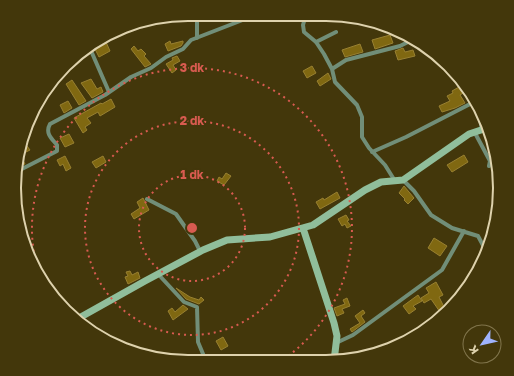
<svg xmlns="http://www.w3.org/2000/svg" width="514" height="376" viewBox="0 0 514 376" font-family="'Golos Text',sans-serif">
	<rect width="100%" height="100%" fill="#43370b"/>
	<path fill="#806811" stroke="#988031" d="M390,35l3,8 -18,6 -3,-9z
		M108,37v4l-2,1 4,9 -11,6 -4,-8 8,-5v-6z
		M170,41l1,3 12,-3v2l-2,3 -13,5 -3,-7z
		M360,44l3,8 -18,5 -3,-7z
		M134,46l4,5 3,-2 5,5 -2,2 7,8 -6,3 -14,-18z
		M403,48l2,4 8,-2 2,6 -17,4 -3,-9z
		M177,56l3,5 -7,4 3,5 -4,3 -6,-9 7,-4 -1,-2z
		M312,66l4,7 -9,5 -4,-7z
		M328,73l3,6 -11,7 -3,-5z
		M91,79l6,10 4,-2 2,5 -11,6 -11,-15z
		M72,80l14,21 -7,4 -13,-21z
		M459,87l4,6 -3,2 5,8 -10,5 -13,4 -3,-6 11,-5 -3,-5 6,-3 -1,-2z
		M111,99l4,8 -15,9 -2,-4 -11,6 4,5 -6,4 2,3 -4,3 -9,-15 27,-15 1,1z
		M68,101l4,7 -8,5 -4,-8z
		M69,134l5,9 -9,4 -5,-9z
		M21,146l2,3 4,-3 3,4 -10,5 5,9 -4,1 -4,-6z
		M464,155l4,7 -16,10 -5,-7z
		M65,156l6,12 -5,3 -3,-7 -3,2 -3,-6z
		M103,156l3,6 -10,6 -4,-6z
		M226,173l5,3 -7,9 -7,-4 2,-4 3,2z
		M404,186l10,12 -6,6 -4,-4 1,-1 -6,-6z
		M337,192l3,6 -20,11 -4,-7 7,-4 1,2z
		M143,198l6,12 -15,9 -3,-5 9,-6 -3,-6z
		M346,215l3,5 -2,1 4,5 -4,2 -2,-4 -3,2 -4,-7z
		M434,238l13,8 -7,10 -12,-8z
		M130,271l2,4 6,-3 2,6 -12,6 -3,-7 3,-1 -2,-4z
		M436,282l7,13 -4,2 6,12 -5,3 -9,-13 -7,4 -3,-5 8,-5 -3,-5z
		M176,288l14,9 9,3 2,-3 3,3 -5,4 -13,-5z
		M418,295l4,6 -9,5 3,3 -7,5 -6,-8z
		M347,298l3,8 -8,3 2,4 -7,3 -3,-8 11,-4 -2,-4z
		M183,305l5,4 -15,11 -5,-9 4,-3 3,4z
		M363,310l2,3 -4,3 4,6 -13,10 -2,-3 10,-6 -5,-7z
		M223,337l5,9 -7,4 -5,-9z"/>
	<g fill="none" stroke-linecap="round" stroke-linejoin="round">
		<path stroke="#718e78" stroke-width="4" d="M197,14v24
			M305,18l-2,7 1,7 12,10 8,12 8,15 3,13 22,23 5,12v20l7,11 16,17 10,16
			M316,42l20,-10
			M92,53l17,39
			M332,69l14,-9 54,-14 10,-5
			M479,113l3,17
			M475,133l15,28 -1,5
			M372,152l34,-15 68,-35
			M16,172l41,-21v-6c-6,-7 -12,-12 -7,-21l55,-29 26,-18 20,-9 15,-11 17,-8 8,-9 62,-24
			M403,180l11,11 17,24 21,13 26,8 7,13
			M147,199l29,15 19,27 5,10
			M158,274l26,28 13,5 1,35 8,19
			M336,343l17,-8 89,-65 22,-39"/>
		<path stroke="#90be9b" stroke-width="7" d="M303,228l31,95 3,13 -3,25
			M79,318l66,-37 58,-31 24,-10 43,-3 43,-12 52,-35 16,-8 22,-2 66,-46 18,-6"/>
	</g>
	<g fill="none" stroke="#d85b50" stroke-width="2" stroke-dasharray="2 4">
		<circle cx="192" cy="228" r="53"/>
		<circle cx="192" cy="228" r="107"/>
		<path d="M39 275A160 160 0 1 1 281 361"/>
	</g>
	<path d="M0 0H514V376H0ZM188 21H326A167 167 0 0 1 493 188V188A167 167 0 0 1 326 355H188A167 167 0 0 1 21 188V188A167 167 0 0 1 188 21Z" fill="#43370b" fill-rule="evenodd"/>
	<path fill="none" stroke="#ded2ad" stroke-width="2" d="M188 21H326A167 167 0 0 1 493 188V188A167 167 0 0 1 326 355H188A167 167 0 0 1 21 188V188A167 167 0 0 1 188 21Z"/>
	<circle cx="192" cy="228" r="6" fill="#d85b50" stroke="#43370b" stroke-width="2"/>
	<g font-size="12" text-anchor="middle" font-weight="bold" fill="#d85b50" stroke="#43370b" stroke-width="3.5" stroke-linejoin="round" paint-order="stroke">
		<text x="192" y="72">3 dk</text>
		<text x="192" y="125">2 dk</text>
		<text x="192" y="179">1 dk</text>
	</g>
	<g transform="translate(482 344) rotate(236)"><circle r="19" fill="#43370b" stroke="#81754c"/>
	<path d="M0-3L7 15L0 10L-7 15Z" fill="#9fb3fd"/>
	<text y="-6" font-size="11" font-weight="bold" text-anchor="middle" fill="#ded2ad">K</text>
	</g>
</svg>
